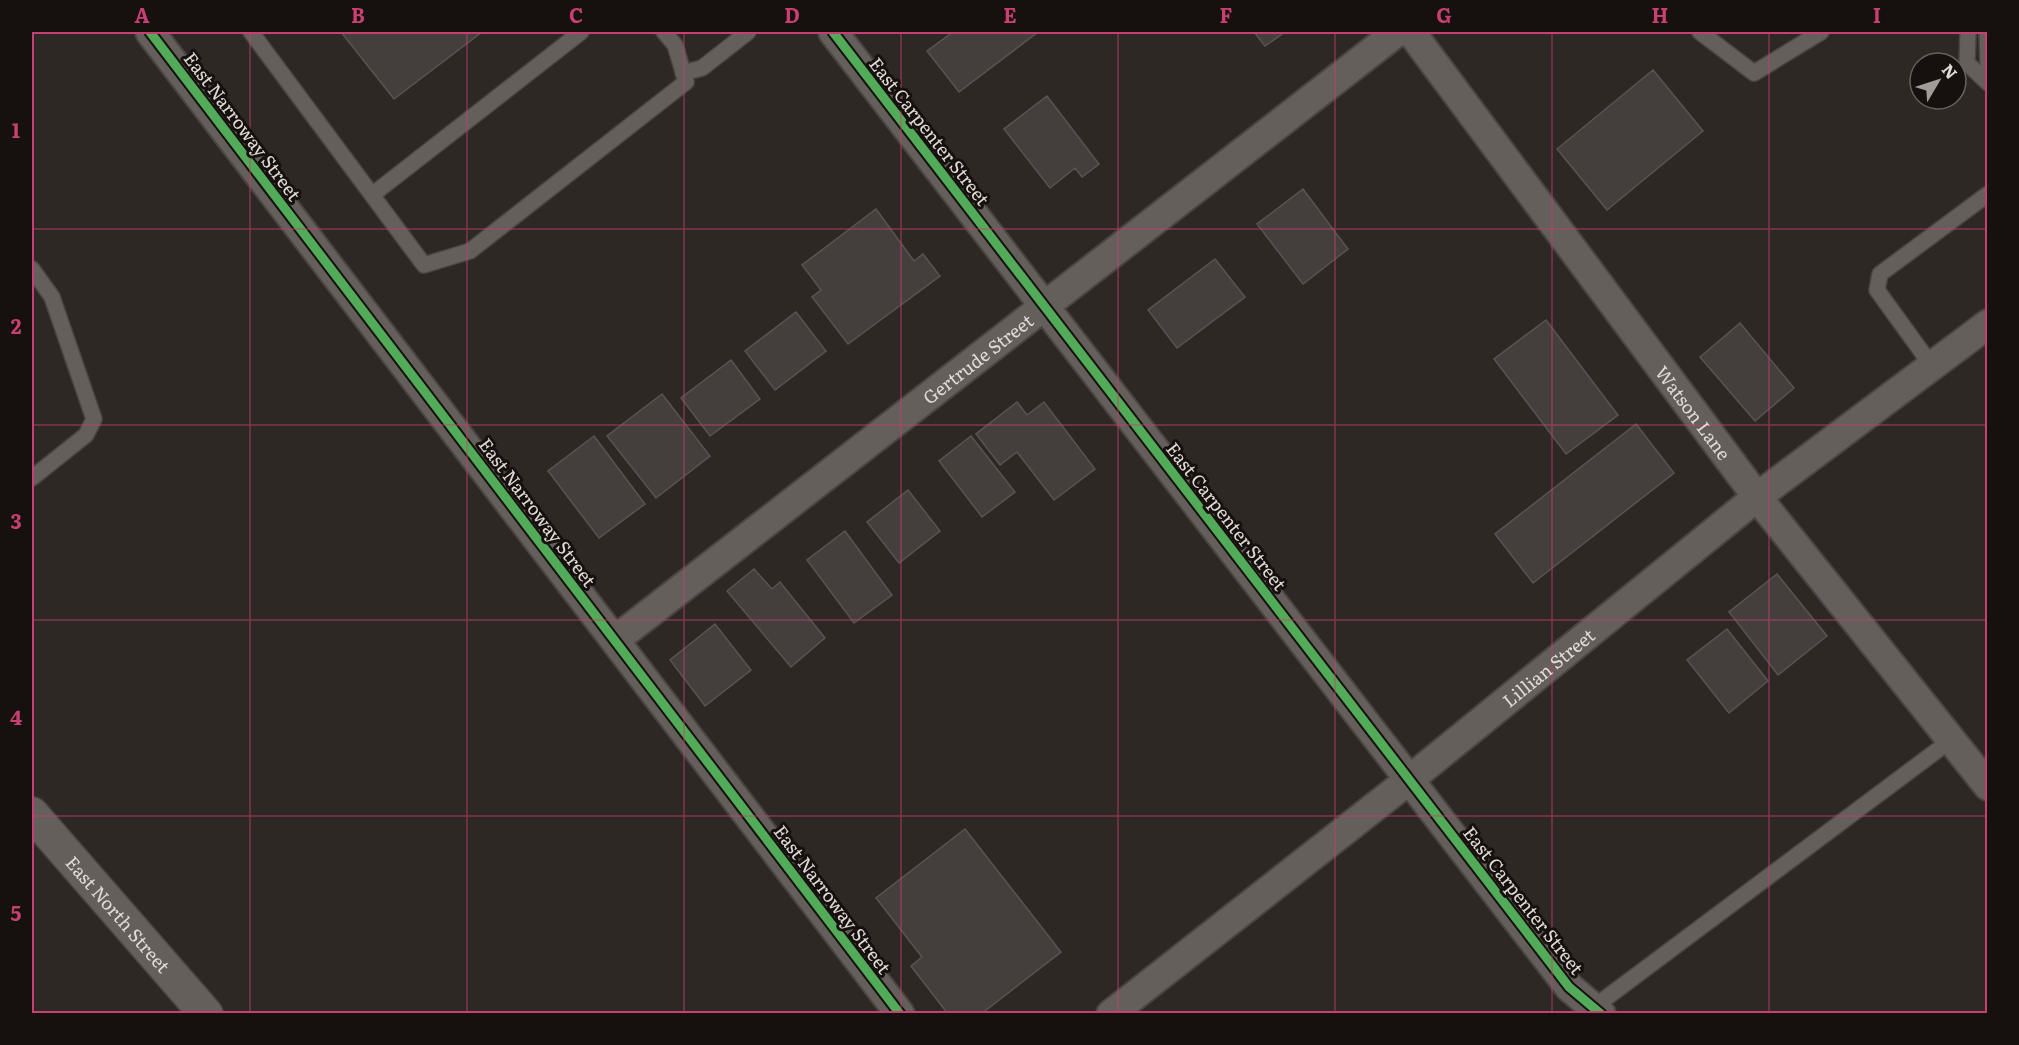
<svg xmlns="http://www.w3.org/2000/svg" width="2019" height="1045" viewBox="0 0 2019 1045" font-family="Literata,serif">
	<rect width="100%" height="100%" fill="#2e2824"/>
	<path fill="#443f3c" stroke="#595451" stroke-width="1.5" d="M341,32h141l-88,67z
		M953,32h85l-79,60 -32,-41z
		M1254,32h31l-20,14z
		M1653,70l50,61 -96,79 -50,-61z
		M1047,96l52,68 -17,13 -7,-9 -25,20 -46,-59z
		M1303,189l45,60 -45,35 -46,-60z
		M876,209l38,52 9,-7 17,22 -92,68 -36,-47 9,-7 -19,-25z
		M1215,259l30,38 -68,51 -29,-38z
		M796,312l30,39 -51,39 -30,-39z
		M1546,320l72,95 -52,39 -72,-95z
		M1740,323l54,65 -39,33 -55,-64z
		M731,360l29,39 -50,37 -29,-38z
		M662,394l48,62 -54,42 -49,-62z
		M1017,402l10,13 17,-13 51,67 -41,31 -37,-48 -17,13 -24,-31z
		M1636,424l38,49 -141,110 -38,-49z
		M594,436l51,68 -46,34 -51,-67z
		M971,436l44,56 -33,25 -43,-56z
		M908,490l32,41 -41,32 -32,-41z
		M845,531l47,64 -38,28 -47,-63z
		M754,569l18,20 8,-7 45,56 -34,29 -64,-76z
		M1777,574l50,62 -49,39 -49,-63z
		M715,624l36,46 -46,36 -35,-46z
		M1727,629l41,52 -39,32 -42,-53z
		M965,829l96,123 -80,62h-33l-37,-48 11,-9 -46,-59z"/>
	<g fill="none" stroke-linecap="round" stroke-linejoin="round">
		<defs>
			<path id="service" d="M251,32l173,233 46,-14 216,-169 -11,-37 -11,-13
				M1700,32l54,41 67,-41
				M1968,32l-1,31 21,20
				M1987,32l1,33
				M683,73l19,-5 46,-36
				M372,195l209,-163
				M32,269l20,28 42,122 -8,16 -54,43
				M1932,366l-55,-76 3,-16 108,-80
				M1590,1010l361,-270"/>
			<g id="minor">
				<path d="M150,32l750,982"/>
				<path d="M833,32l736,955 32,27"/>
				<path id="s1" d="M1411,32l346,465 231,289"/>
				<path id="s2" d="M615,640l782,-608"/>
				<path id="s3" d="M1111,1014l298,-234 348,-283 231,-173"/>
			</g>
			<g id="tertiary">
				<path id="s4" d="M32,814l174,200"/>
			</g>
		</defs>
		<use href="#service" stroke="#4a4542" stroke-width="18"/>
		<use href="#minor" stroke="#4a4542" stroke-width="32"/>
		<use href="#tertiary" stroke="#4a4542" stroke-width="36"/>
		<use href="#service" stroke="#645f5b" stroke-width="15"/>
		<use href="#minor" stroke="#645f5b" stroke-width="28"/>
		<use href="#tertiary" stroke="#645f5b" stroke-width="33"/>
		<defs>
			<path id="cycleway" d="M150,32l750,982
				M833,32l736,955 32,27"/>
		</defs>
		<use href="#cycleway" stroke="#16110e" stroke-width="13"/>
		<use href="#cycleway" stroke="#51ab58" stroke-width="9"/>
	</g>
	<path fill="none" stroke="#c83f73" stroke-width="1.5" stroke-opacity="0.55" d="M250,32v982M467,32v982M684,32v982M901,32v982M1118,32v982M1335,32v982M1552,32v982M1769,32v982M32,229h1956M32,425h1956M32,620h1956M32,816h1956"/>
	<g text-anchor="middle" dominant-baseline="central" stroke-width="6" stroke-linejoin="round" paint-order="stroke">
		<g font-size="18" fill="#e1dad5" stroke="#16110e">
			<text transform="translate(243 126) rotate(53)">East Narroway Street</text>
			<text transform="translate(930 131) rotate(52)">East Carpenter Street</text>
			<text stroke="none"><textPath href="#s2" startOffset="459">Gertrude Street</textPath></text>
			<text stroke="none"><textPath href="#s1" startOffset="474">Watson Lane</textPath></text>
			<text transform="translate(538 512) rotate(53)">East Narroway Street</text>
			<text transform="translate(1227 516) rotate(52)">East Carpenter Street</text>
			<text stroke="none"><textPath href="#s3" startOffset="558">Lillian Street</textPath></text>
			<text transform="translate(833 899) rotate(53)">East Narroway Street</text>
			<text transform="translate(1524 900) rotate(52)">East Carpenter Street</text>
			<text stroke="none"><textPath href="#s4" startOffset="132">East North Street</textPath></text>
		</g>
	</g>
	<rect width="2019" height="1045" fill="none" stroke="#16110e" stroke-width="66"/>
	<g transform="translate(1938 81) rotate(51)"><circle r="28" fill="#16110e" stroke="#67615e" stroke-width="1.5"/>
	<path d="M0-4.5L10 22L0 15L-10 22Z" fill="#a29c97"/>
	<text y="-9" font-size="16" font-weight="bold" text-anchor="middle" fill="#e1dad5">N</text>
	</g>
	<rect x="33" y="33" width="1953" height="979" fill="none" stroke="#c83f73" stroke-width="2"/>
	<g font-size="20" text-anchor="middle" font-weight="bold" fill="#c83f73">
		<text x="142" y="23">A</text>
		<text x="358" y="23">B</text>
		<text x="576" y="23">C</text>
		<text x="792" y="23">D</text>
		<text x="1010" y="23">E</text>
		<text x="1226" y="23">F</text>
		<text x="1444" y="23">G</text>
		<text x="1660" y="23">H</text>
		<text x="1877" y="23">I</text>
		<text x="16" y="138">1</text>
		<text x="16" y="334">2</text>
		<text x="16" y="529">3</text>
		<text x="16" y="725">4</text>
		<text x="16" y="921">5</text>
	</g>
</svg>
